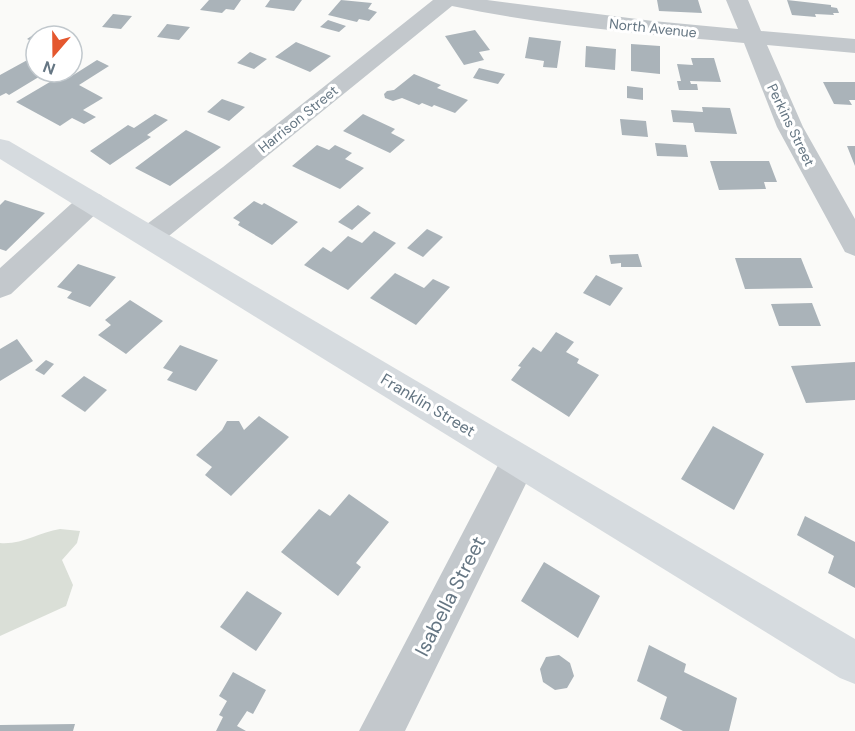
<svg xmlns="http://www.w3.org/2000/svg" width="855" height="731" viewBox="0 0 855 731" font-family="'DM Sans',sans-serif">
	<rect width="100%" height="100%" fill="#fafaf8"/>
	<path fill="#dadfd7" d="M60,529l20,2 -3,12 -15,17 11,25 -7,21 -66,30v-93c22,2 39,-11 60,-14z"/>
	<path fill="#aab3b9" d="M209,0h32l-7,10 -8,-1 -4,4 -22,-3z
		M270,0h32l-8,11 -29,-4z
		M341,0l31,3 -4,6 9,3 -8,9 -10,-2 -2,3 -29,-7z
		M657,0h41l4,13 -43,-2z
		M787,0l44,5v2l6,1 2,5h-6l1,2 -19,-1 1,3 -24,-2z
		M113,14l19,2 -11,13 -19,-2z
		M328,20l18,6 -7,6 -19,-5z
		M167,24l23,3 -11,13 -22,-3z
		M42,29l10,4 -5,3h-11v7l-9,-4z
		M475,30l15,20 -11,2 5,8 -20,5 -19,-29z
		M529,37l32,4 -4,27 -14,-1 1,-6 -19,-3z
		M296,42l35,14 -21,16 -35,-15z
		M631,44l29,2v28l-29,-3z
		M586,46l30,3 -1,21 -30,-3z
		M250,52l17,7 -13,10 -17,-6z
		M31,58l5,3v11h11l-38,23 -3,-2 -6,3v-21z
		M691,58h23l7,24 -31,-1 1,3h6l1,6h-19l-2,-9h4l-4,-17 16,1z
		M97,60l12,6 -30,19 24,13 -20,12 13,7 -12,7 -12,-6 -12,8 -44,-24 44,-26 7,3z
		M479,68l26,6 -7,10 -25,-6z
		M414,74l27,11 -4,3 31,12 -13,13 -21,-8 -2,2 -10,-4 -3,2 -17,-7 -9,3 -8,-3 -1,-4 3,-3 7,-1z
		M823,82h32v18h-6l3,5 -18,-1z
		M627,86l16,2v12l-16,-2z
		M222,99l23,8 -16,14 -22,-9z
		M702,107l28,1 7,26 -42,-2 -2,-9 -20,-1 -2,-12 32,2z
		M155,114l13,6 -21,15 4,2 -41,28 -20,-14 38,-26 6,3z
		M363,114l32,15 -4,4 14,7 -15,13 -47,-22z
		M620,119l26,2 2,16 -26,-2z
		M186,130l35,17 -51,39 -35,-18z
		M655,143l31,2 2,12 -31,-1z
		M317,145l12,5 6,-5 17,8 -7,6 19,9 -24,21 -48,-23z
		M847,146h8v20z
		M710,161h59l8,21h-13l2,7 -47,1z
		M5,200l40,13 -39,38 -6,-2v-44z
		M254,201l8,4 2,-2 34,19 -26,23 -34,-20 2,-3 -7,-4z
		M358,205l13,8 -19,17 -14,-8z
		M427,229l16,8 -20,20 -16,-9z
		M374,231l22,12 -48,47 -44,-25 19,-18 8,5 17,-16 14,7z
		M638,254l4,13h-21v-4l-10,1 -2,-9z
		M735,258h66l12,30 -68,1z
		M78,264l38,13 -26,30 -23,-9 5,-6 -15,-5z
		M395,273l29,15 9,-9 17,8 -34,38 -46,-27z
		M596,275l27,13 -13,18 -27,-13z
		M130,300l33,21 -37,33 -28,-19 13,-10 -6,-5z
		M812,303l9,23h-42l-8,-22z
		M556,332l18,10 -8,10 13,7 -2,4 22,12 -30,42 -58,-37 10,-13 -3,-1 15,-19 8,5z
		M17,339l16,22 -33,20v-32z
		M180,345l38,15 -22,31 -29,-11 6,-8 -10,-4z
		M46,360l8,4 -10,11 -9,-5z
		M855,362v38l-49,3 -15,-37z
		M84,376l23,14 -22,22 -24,-16z
		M259,416l30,21 -58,59 -26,-21 7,-8 -16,-12 26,-25 5,-9h12l5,9z
		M713,426l51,28 -30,56 -53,-31z
		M349,494l40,28 -33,41 5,4 -23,29 -57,-44 38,-43 11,7z
		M805,516l50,26v46l-27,-15 6,-17 -37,-21z
		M544,562l56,34 -22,42 -57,-37z
		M247,591l35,22 -26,38 -36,-24z
		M649,645l37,19 -2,8 53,26 -8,33h-46l-23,-12 7,-22 -30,-16z
		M559,655l11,8 4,13 -7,12 -12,2 -12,-8 -3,-13 6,-12z
		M233,672l33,18 -13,24 -6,-3 -10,15 9,5h-30l7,-14 -4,-2 8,-14 -8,-5z
		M75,724l-2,7h-73v-6z"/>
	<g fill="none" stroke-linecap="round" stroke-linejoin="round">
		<path fill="#c3c8cc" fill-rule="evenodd" d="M433,0h54l166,21 85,8 -12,-29h22l13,31 94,8v14l-88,-8 36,82 52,92v37l-10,-4 -68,-125 -33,-84c-98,-9 -197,-17 -292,-37l-293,238 -10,3 -10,-3 -4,-7 4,-7 84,-63z
			M91,192l10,3 4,7 -4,7 -90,85 -11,4v-30l81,-73z
			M519,445l13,5 5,11 -132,270h-46l147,-281z"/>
		<path fill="#d6dbdf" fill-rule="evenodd" d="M0,139l9,2 846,498v45l-15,-6 -840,-519z"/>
	</g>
	<g text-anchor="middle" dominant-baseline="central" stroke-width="6" stroke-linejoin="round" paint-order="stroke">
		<g font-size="14" fill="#657683" stroke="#fff">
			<text transform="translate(653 28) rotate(6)">North Avenue</text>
			<text transform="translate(298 119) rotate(-39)">Harrison Street</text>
			<text transform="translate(791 125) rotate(64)">Perkins Street</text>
		</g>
		<g font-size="16" fill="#657683" stroke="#fff">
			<text transform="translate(428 405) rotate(31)">Franklin Street</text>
		</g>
		<g font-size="20" fill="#657683" stroke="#fff">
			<text transform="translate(450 596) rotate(-63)">Isabella Street</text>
		</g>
	</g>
	<g transform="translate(54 54) rotate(200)"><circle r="28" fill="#ffffff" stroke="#c1c8cd" stroke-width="1.5"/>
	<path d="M0-4.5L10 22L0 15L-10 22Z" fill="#e4572e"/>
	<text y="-9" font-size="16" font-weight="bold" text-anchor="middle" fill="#657683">N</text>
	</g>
</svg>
